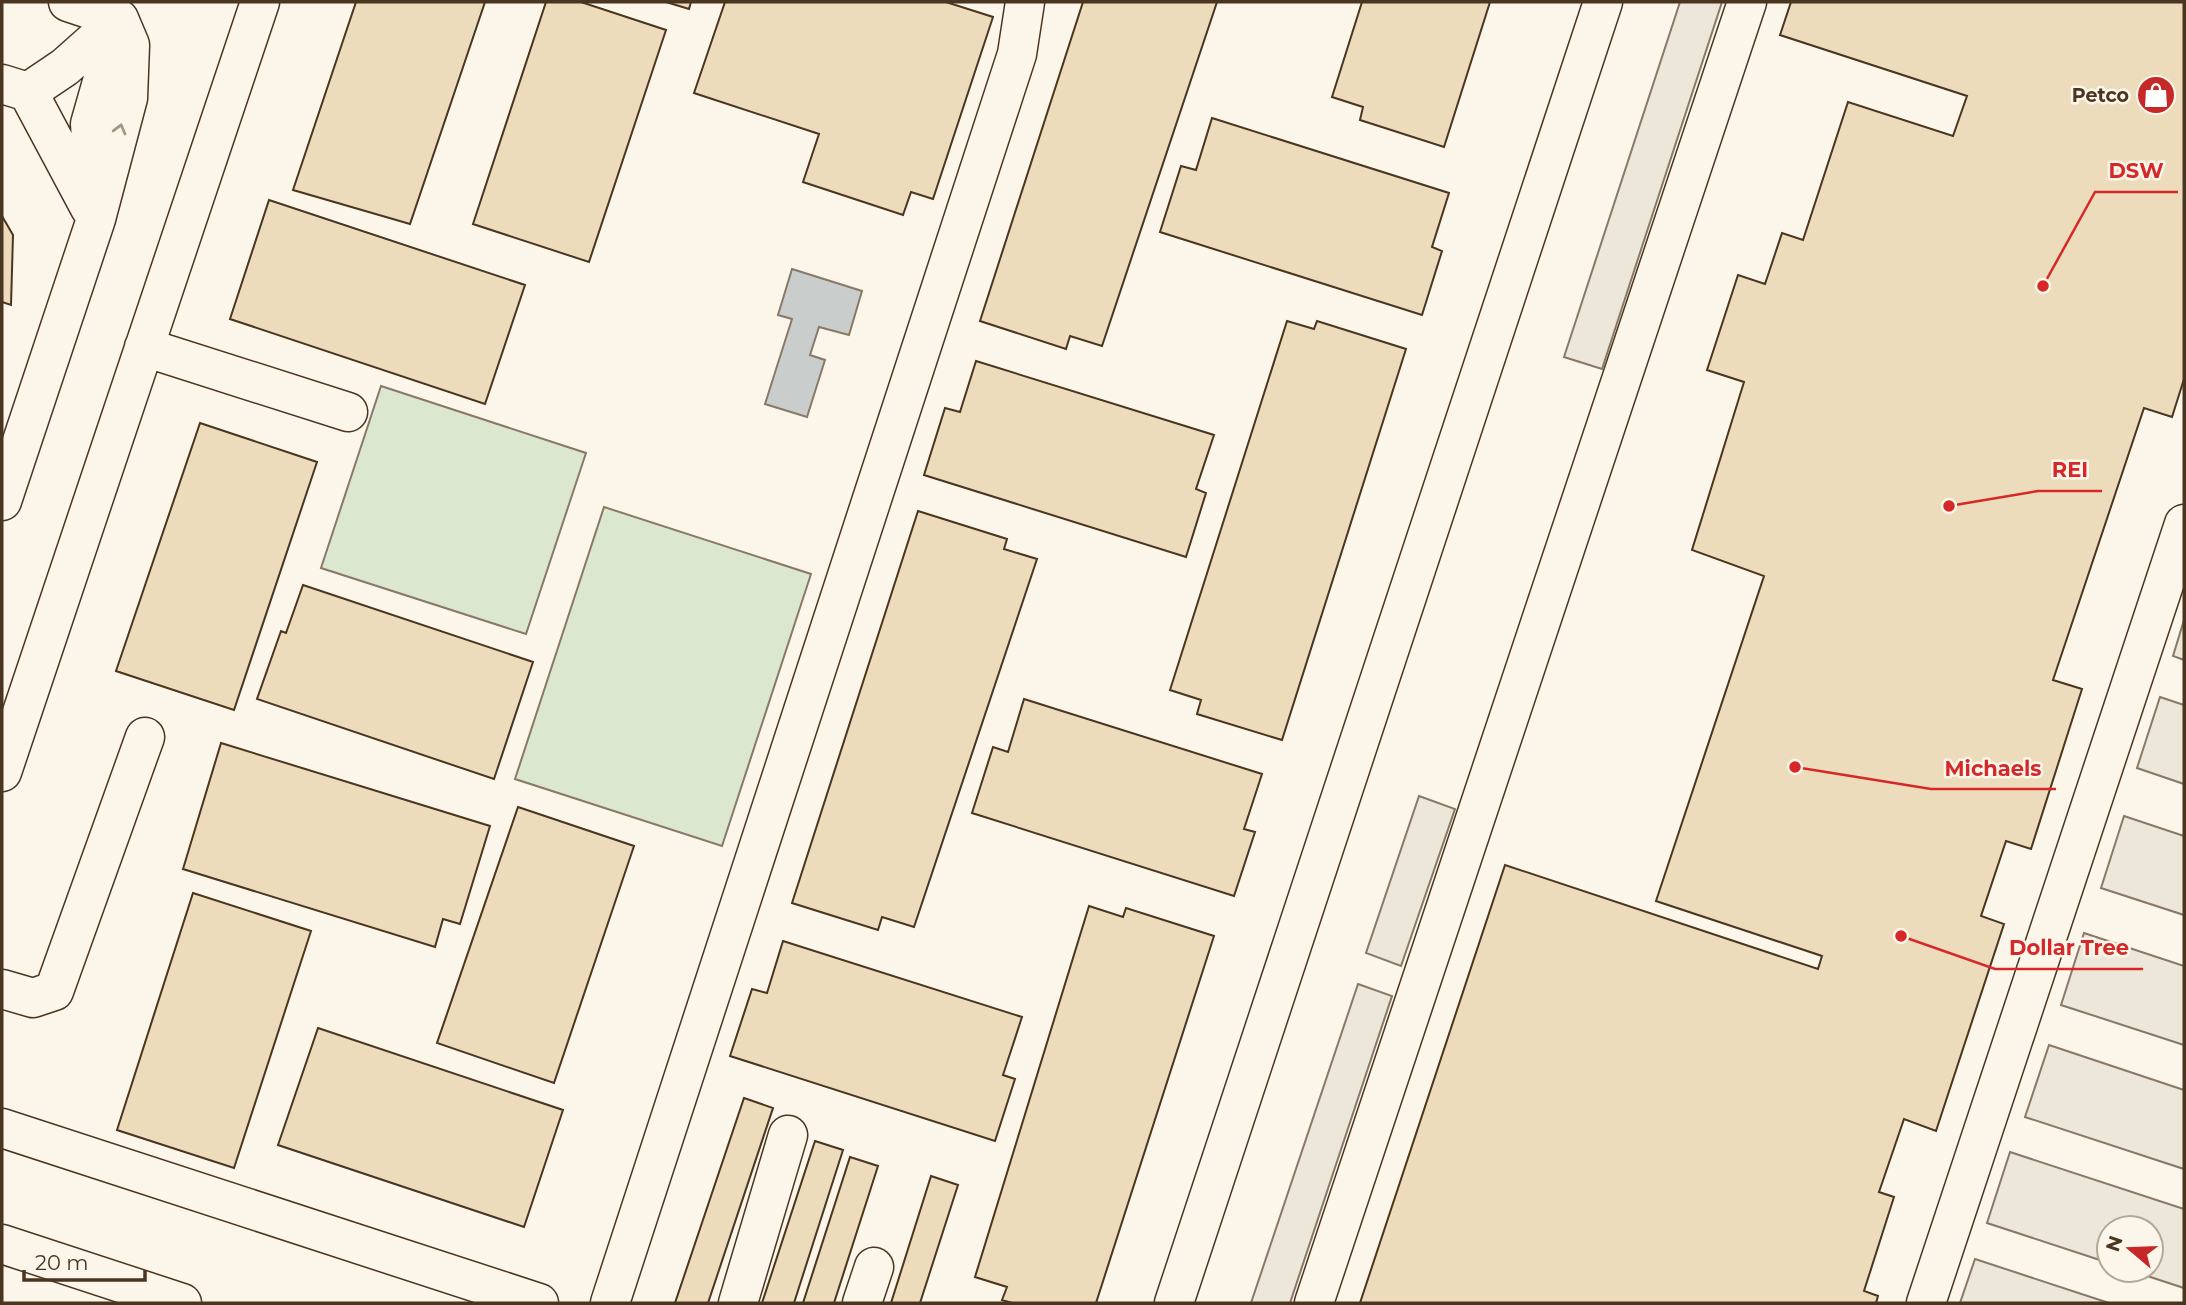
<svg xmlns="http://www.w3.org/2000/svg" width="2186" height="1305" viewBox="0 0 2186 1305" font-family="Montserrat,sans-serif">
	<rect width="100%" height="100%" fill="#fbf6e9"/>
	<path fill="#dce7d0" stroke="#887966" stroke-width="2" d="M381,386l205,67 -60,181 -205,-66z
		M604,507l207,67 -89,272 -207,-67z"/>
	<path fill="#ede7d9" stroke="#887966" stroke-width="2" d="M1680,2h42l-120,367 -38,-12z
		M2184,620v40l-11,-4z
		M2160,697l24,8v79l-47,-16z
		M1419,796l36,13 -54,157 -35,-13z
		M2124,816l60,20v79l-83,-27z
		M2084,933l100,33v79l-123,-40z
		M1358,984l34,12 -102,307h-39z
		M2049,1045l135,45v79l-159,-52z
		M2010,1152l174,57v79l-55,-18h22v-42h-42v35l-122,-40z
		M1975,1259l134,44h-149z"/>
	<path fill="#c9cecd" stroke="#887966" stroke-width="2" d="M792,269l70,22 -13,44 -30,-8 -9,28 15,5 -18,57 -42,-13 27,-85 -14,-4z"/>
	<path fill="#ecdcbc" stroke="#4a3520" stroke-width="2" d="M356,2h129l-75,222 -117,-34z
		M546,2h35l85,28 -77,232 -116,-38z
		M666,2h25l-2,7z
		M725,2h221l47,15 -60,182 -22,-7 -8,23 -100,-33 16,-48 -125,-41z
		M1083,2h134l-115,344 -32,-10 -4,13 -86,-28z
		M1362,2h128l-46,145 -84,-27 3,-13 -31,-10z
		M1791,2h393v377l-12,38 -28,-9 -91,272 29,9 -51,160 -25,-8 -25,75 23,8 -68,207 -32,-12 -25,73 15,5 -30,94 14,5 -2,7h-516l145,-438 313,104 4,-13 -166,-55 108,-325 -72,-26 52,-168 -37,-12 31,-95 27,9 17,-51 21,7 45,-138 105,34 14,-40 -187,-61z
		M1212,118l237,75 -17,54 10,4 -20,64 -262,-83 21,-66 15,4z
		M269,200l256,85 -40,119 -255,-85z
		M2,216l11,19 -2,70 -9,-3z
		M1287,321l27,8 3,-8 89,28 -124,391 -85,-26 4,-14 -31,-10z
		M976,361l238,74 -18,54 10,4 -20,64 -262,-82 21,-67 15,4z
		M200,423l117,39 -83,248 -118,-39z
		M918,511l89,28 -3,10 33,10 -123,368 -32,-10 -4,13 -86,-27z
		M303,585l230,77 -39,117 -237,-80 24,-68 5,2z
		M1024,699l238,75 -18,55 11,3 -21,64 -262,-83 21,-66 15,5z
		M221,743l269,83 -30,98 -17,-5 -8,28 -252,-78z
		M518,807l116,39 -80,237 -117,-40z
		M193,893l118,38 -77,237 -117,-38z
		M1089,906l34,11 3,-9 88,28 -118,367h-84l-10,-3 5,-13 -32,-10z
		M783,941l239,76 -19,58 12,4 -20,62 -265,-85 22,-67 15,4z
		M318,1028l245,82 -39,117 -246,-82z
		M744,1098l29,10 -65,195h-33z
		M815,1141l28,9 -49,153h-32z
		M850,1157l28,9 -44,137h-31z
		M931,1176l27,9 -38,118h-29z"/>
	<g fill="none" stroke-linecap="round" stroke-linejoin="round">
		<defs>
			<path id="minor" d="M68,2l51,17
				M2,84l26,8 62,116
				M28,92l37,-25 54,-48
				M94,183l-4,-59 25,-88
				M144,347l204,65
				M2,501l94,-282 32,-121 2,-53 -11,-26
				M2,772l258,-770
				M2,989l31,9 21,-7 91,-254
				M2,1128l537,175
				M2,1244l180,59
				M610,1303l407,-1249 8,-52
				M738,1303l50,-168
				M862,1303l12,-36
				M1174,1303l429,-1301
				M1314,1303l433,-1301
				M1926,1303l258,-779"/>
		</defs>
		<use href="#minor" stroke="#4a3520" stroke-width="41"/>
		<use href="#minor" stroke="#fbf6e9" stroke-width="38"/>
	</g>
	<defs><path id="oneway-chevron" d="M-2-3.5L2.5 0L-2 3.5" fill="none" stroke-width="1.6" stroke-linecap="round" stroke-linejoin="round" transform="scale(1.75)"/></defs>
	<use stroke="#a29684" href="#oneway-chevron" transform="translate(120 129) rotate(-75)"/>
	<defs>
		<symbol id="shop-disc" viewBox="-11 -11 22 22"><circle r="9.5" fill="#c62828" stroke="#fbf6e9"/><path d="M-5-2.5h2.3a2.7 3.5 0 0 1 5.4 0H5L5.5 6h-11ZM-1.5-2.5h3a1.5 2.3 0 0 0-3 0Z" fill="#fff"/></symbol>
	</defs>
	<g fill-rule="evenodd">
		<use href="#shop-disc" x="2134" y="73" width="44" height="44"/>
	</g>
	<g text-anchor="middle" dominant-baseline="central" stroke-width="5" stroke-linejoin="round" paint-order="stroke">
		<g font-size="19" font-weight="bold" fill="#4a3520" stroke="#fbf6e9" text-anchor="end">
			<text x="2129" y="95">Petco</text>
		</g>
	</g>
	<path fill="none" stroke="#d62828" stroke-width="2.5" d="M2043 286L2095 192H2178M1949 506L2038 491H2102M1795 767L1931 789H2056M1901 936L1995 969H2143"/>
	<g fill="#d62828" stroke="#fbf6e9" stroke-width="2.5">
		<circle cx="2043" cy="286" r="7"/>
		<circle cx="1949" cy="506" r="7"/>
		<circle cx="1795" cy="767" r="7"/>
		<circle cx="1901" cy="936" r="7"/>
	</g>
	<g font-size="21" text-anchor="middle" font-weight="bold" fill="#d62828" stroke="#fbf6e9" stroke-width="5" stroke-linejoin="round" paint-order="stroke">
		<text x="2136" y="178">DSW</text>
		<text x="2070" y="477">REI</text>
		<text x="1993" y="776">Michaels</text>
		<text x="2069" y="955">Dollar Tree</text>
	</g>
	<rect width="2186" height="1305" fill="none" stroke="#4a3520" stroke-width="7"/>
	<g transform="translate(2130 1249) rotate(289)"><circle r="33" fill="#fbf6e9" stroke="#b4a999" stroke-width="2"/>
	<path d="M0-5L12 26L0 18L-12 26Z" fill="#c62828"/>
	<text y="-10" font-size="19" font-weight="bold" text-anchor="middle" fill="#4a3520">N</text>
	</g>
	<path d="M24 1270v10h121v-10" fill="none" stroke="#4a3520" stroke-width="3.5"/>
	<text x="35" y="1270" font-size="21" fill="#4a3520" stroke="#fbf6e9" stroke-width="5" paint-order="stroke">20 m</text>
</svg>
